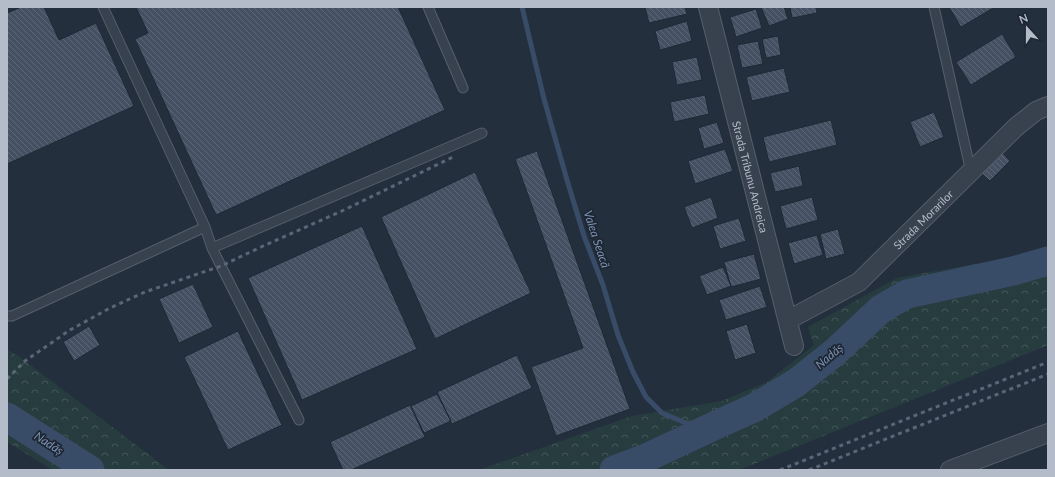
<svg xmlns="http://www.w3.org/2000/svg" width="1055" height="477" viewBox="0 0 1055 477" font-family="Lato,sans-serif">
	<defs>
		<pattern id="forest-crowns" width="20" height="18" patternUnits="userSpaceOnUse"><rect width="20" height="18" fill="#263c3f"/><path d="M2 6a3 3 0 1 1 6 0M12 15a3 3 0 1 1 6 0" fill="none" stroke="#435659"/></pattern>
		<pattern id="building-back-hatch" width="6" height="6" patternUnits="userSpaceOnUse"><rect width="6" height="6" fill="#455162"/><path d="M-1 5l2 2M0 0l6 6M5-1l2 2" fill="none" stroke="#5d6877"/></pattern>
	</defs>
	<rect width="100%" height="100%" fill="#242f3e"/>
	<path fill="url(#forest-crowns)" d="M1048,250v95l-309,125h-260l153,-54 90,-15 45,-19 47,-37 -6,-18 89,-49 146,-26z
		M7,349l18,12 144,109h-116l-46,-28z"/>
	<g fill="none" stroke-linecap="round" stroke-linejoin="round">
		<path stroke="#394c67" stroke-width="5" d="M522,7l22,92 23,81 17,56 19,49 15,50 15,37 13,25 16,16 24,10 30,2"/>
		<path stroke="#394c67" stroke-width="29" d="M7,417l83,53
			M614,470l32,-12 70,-33 38,-17 42,-25 39,-31 46,-43 26,-15 106,-23 35,-10"/>
	</g>
	<path fill="url(#building-back-hatch)" stroke="#1f2835" d="M21,7h23l15,33 37,-17 38,83 -127,58v-151z
		M136,7h262l47,103 -229,105 -81,-176 13,-6z
		M645,7h40l2,7 -38,9z
		M761,7h23l4,12 -19,7z
		M790,7h26l1,6 -25,5z
		M949,7h46l-34,20z
		M756,9l6,19 -26,9 -6,-20z
		M687,21l5,20 -32,9 -5,-19z
		M1002,34l14,23 -45,28 -15,-23z
		M778,36l3,19 -15,3 -4,-19z
		M758,41l5,23 -21,4 -5,-23z
		M697,57l5,23 -25,5 -5,-23z
		M784,68l6,24 -38,9 -6,-24z
		M705,95l4,19 -35,8 -4,-20z
		M934,112l10,25 -24,10 -10,-25z
		M831,120l6,25 -68,17 -6,-25z
		M717,122l7,21 -20,6 -6,-21z
		M725,149l8,22 -38,13 -7,-23z
		M1000,150l10,11 -20,20 -11,-10z
		M537,151l93,258 -74,27 -25,-69 52,-19 -68,-189z
		M799,166l4,20 -28,6 -5,-19z
		M475,172l56,121 -96,46 -54,-122z
		M711,197l7,21 -26,10 -8,-21z
		M812,197l6,23 -32,9 -6,-23z
		M739,218l7,23 -26,8 -7,-23z
		M362,226l55,123 -115,51 -54,-122z
		M838,229l7,25 -19,5 -6,-25z
		M817,235l6,20 -29,9 -6,-21z
		M754,254l7,25 -30,8 -7,-25z
		M723,267l8,19 -24,9 -8,-19z
		M193,284l20,43 -34,16 -20,-44z
		M760,286l7,21 -41,13 -7,-20z
		M747,324l9,29 -21,7 -9,-29z
		M89,326l11,19 -26,16 -11,-19z
		M238,331l44,94 -54,25 -44,-93z
		M517,355l15,33 -80,36 -15,-32z
		M437,394l14,27 -27,12 -13,-27z
		M410,405l15,32 -74,33h-8l-13,-28z"/>
	<g fill="none" stroke-linecap="round" stroke-linejoin="round">
		<defs>
			<path id="service" d="M103,7l102,220 7,21 9,18 78,154
				M428,7l35,81
				M934,7l37,165
				M212,248l270,-115
				M7,316h5l193,-89"/>
			<g id="minor">
				<path id="s1" d="M708,7l86,339"/>
				<path id="s2" d="M788,320l71,-38 157,-155 20,-16 12,-5"/>
				<path d="M950,470l98,-37"/>
			</g>
		</defs>
		<use href="#service" stroke="#565f6c" stroke-width="11"/>
		<use href="#minor" stroke="#565f6c" stroke-width="20"/>
		<use href="#service" stroke="#38414e" stroke-width="9"/>
		<use href="#minor" stroke="#38414e" stroke-width="18"/>
		<path stroke="#5a6575" stroke-width="3" stroke-dasharray="4 4" stroke-linecap="butt" d="M7,379l18,-18 45,-31 40,-22 35,-16 76,-26 40,-19 83,-37 111,-54
			M780,470l268,-108
			M809,470l239,-96"/>
	</g>
	<g text-anchor="middle" dominant-baseline="central" stroke-width="3.5" stroke-linejoin="round" paint-order="stroke">
		<g font-size="11" fill="#b4bcc9" stroke="#1d2633">
			<text stroke="none"><textPath href="#s1" startOffset="175">Strada Tribunu Andreica</textPath></text>
			<text stroke="none"><textPath href="#s2" startOffset="170">Strada Morarilor</textPath></text>
		</g>
		<g font-size="12" font-style="italic" fill="#7c92b1" stroke="#1d2633">
			<text transform="translate(597 239) rotate(72)">Valea Seacă</text>
			<text transform="translate(829 356) rotate(-40)">Nadăș</text>
			<text transform="translate(49 443) rotate(33)">Nadăș</text>
		</g>
	</g>
	<rect width="1055" height="477" fill="none" stroke="#b4bcc9" stroke-width="16"/>
	<g transform="translate(1027 28) rotate(339)" stroke="#1d2633" stroke-width="3" paint-order="stroke">
	<path d="M0-3L7 15L0 10L-7 15Z" fill="#b4bcc9"/>
	<text y="-6" font-size="11" font-weight="bold" text-anchor="middle" fill="#b4bcc9">N</text>
	</g>
</svg>
